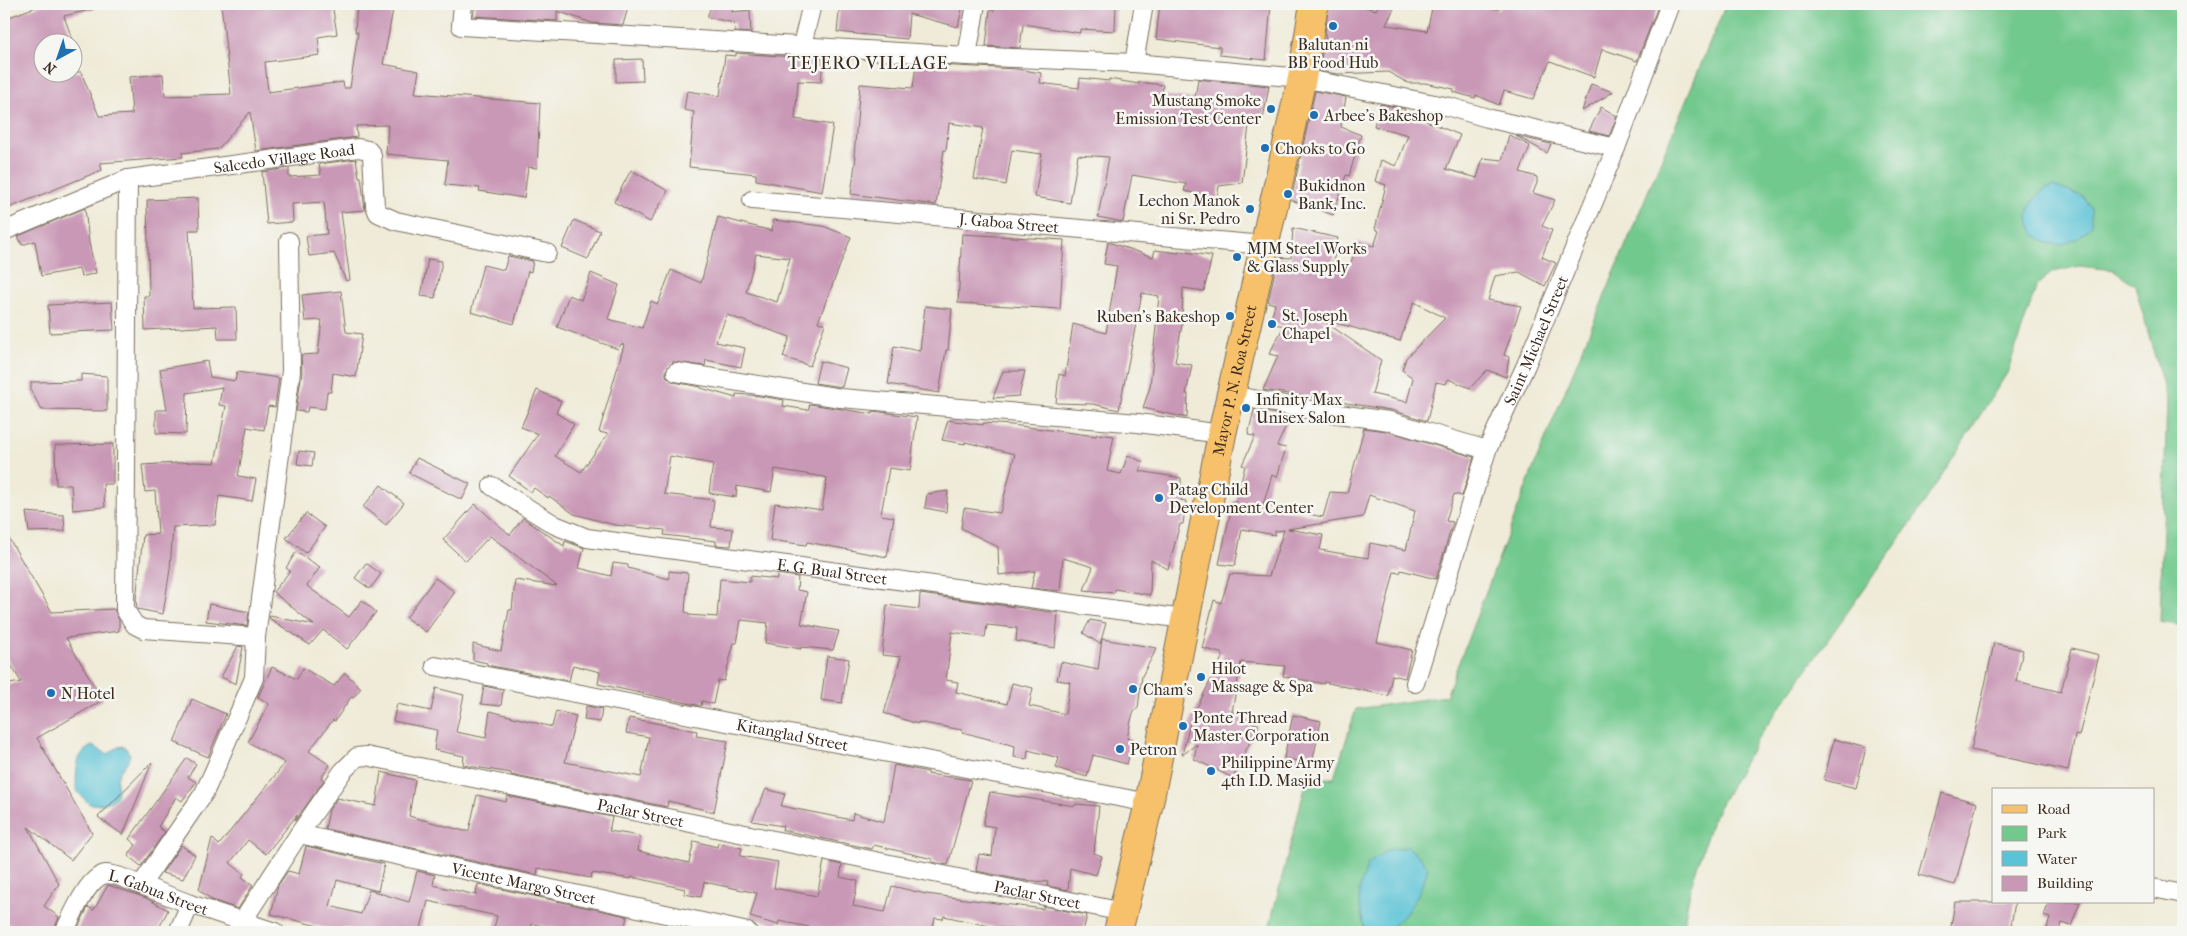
<svg xmlns="http://www.w3.org/2000/svg" width="2187" height="936" viewBox="0 0 2187 936" font-family="'IM FELL French Canon',serif">
	<rect width="100%" height="100%" fill="#f6f6f2"/>
	<filter id="ink" filterUnits="userSpaceOnUse"><feTurbulence type="fractalNoise" baseFrequency=".02" numOctaves="2"/><feDisplacementMap in="SourceGraphic" scale="10" xChannelSelector="R" yChannelSelector="G"/><feConvolveMatrix kernelMatrix="1 2 1 2 8 2 1 2 1" color-interpolation-filters="sRGB"/></filter>
	<filter id="wash" filterUnits="userSpaceOnUse"><feTurbulence type="fractalNoise" baseFrequency=".0096" numOctaves="4" result="noise"/><feDisplacementMap in="SourceGraphic" scale="20" xChannelSelector="R" yChannelSelector="G"/><feGaussianBlur stdDeviation="1.12" result="paint"/><feColorMatrix in="noise" values="0 0 0 0 0 0 0 0 0 0 0 0 0 0 0 0 0 1.4 0 .05"/><feComposite in="paint" operator="in"/></filter>
	<g filter="url(#wash)">
		<rect width="100%" height="100%" fill="#efebd8"/>
		<path fill="#72c98e" stroke="#567a56" d="M1726,4h457v622l-23,-4 7,-222 -32,-115 -21,-15 -35,-4 -26,6 -16,13 -30,88 -92,144 -159,224 -44,79 -21,66 -9,46h-414l39,-153 27,-1 22,-69 90,-13 90,-235z"/>
		<path fill="#5ac3d6" stroke="#4a767a" d="M2054,186l30,11 7,12v17l-12,12 -18,7 -14,-2 -13,-9 -7,-19c6,-15 11,-25 27,-29z
			M92,746l16,8 10,-7 6,-1 6,8c-1,10 -10,14 -13,24 -1,4 1,8 1,12 -1,14 -18,15 -29,14l-13,-14c1,-17 -3,-35 16,-44z
			M1408,847l11,9 9,12c-8,28 -28,68 -63,64l-6,-29 1,-16 8,-23 19,-14z"/>
		<g id="blocks">
			<path fill="#c998b6" fill-rule="evenodd" d="M51,4h42l1,5 -30,7 9,26h-31v30h39l18,44 33,-2 -3,-37 34,-3 2,22 66,-2 -10,-90h111l5,30 -19,3 2,18 -55,7 3,30 75,-10 1,6h6l8,-56h-3l2,-28h37l-11,60 36,7 -4,22 125,10 -3,65 -9,-1 -4,31 -45,-7 1,-3 -35,-3 3,-25 -62,-6 2,-29 -32,1 1,11 -101,14 -6,-39 -32,37 -36,4 1,4 -83,6 2,7 -98,40v-191l37,-14z
				M475,4h154l-6,21 -31,-2 -35,-12v10l-84,-5z
				M712,4h22l-2,8 18,-2 1,23 -16,-1 -1,-9 -27,-6z
				M840,4h123l-5,23 -49,-13 -2,25 -70,-7z
				M995,4h121l-1,27 -35,-2v4l-57,-9 -3,24 -34,-2 4,-36 4,1z
				M1160,4h111l-5,56 -46,-5v-8l-64,-8z
				M1329,4h24l23,6 3,-6h17l-10,21 41,6 6,-27h47l19,6 2,-6h158l-22,57 -35,-12 -8,28 -44,-16 -17,38 -29,-8 -5,14 -23,-10 -1,3 -22,-6 1,-3 -29,-6h-17l-20,-11 -50,2 -19,-3 5,-29 2,1 -1,-11z
				M736,53l87,6 -2,23 -23,-1 -3,38 38,6 -11,67 -66,-12v-6l-67,-7 5,-55 -10,-2 3,-19 33,5 5,-41 11,1z
				M642,59l1,22 -27,1v-22z
				M916,64l101,5 24,4 -1,10 39,5 1,-10 29,3v-2l30,5v-2l24,3 -1,10 33,4 3,-20 71,7 -6,33 -13,-2 -8,66 -23,3 -2,12 -33,-7 2,-7 -54,-9 -9,47 -25,-5 11,-60 -31,-2 -8,48 -35,-6 7,-43 -30,-4 -6,35 -32,-6 9,-51 -34,-5 -3,27h-2l-8,55 -85,-11 5,-38h-2l6,-72 53,4z
				M1591,84l22,8 -31,19z
				M1315,91l31,6 -5,30 20,8 -12,41 -3,-1 -13,40 -42,-15z
				M1380,104l25,5 -1,3 56,23 -14,34 31,9 6,-20 19,2 7,-25 21,11 -10,26 17,5v6l-4,10 22,7 -13,26 10,4 -10,27 14,6 -11,23 -26,-14 -24,4 -7,24 33,6 -17,49 5,2 -3,20 -19,-7 -17,18 -22,-9 -2,5 -10,-2 -9,39 -36,-11 -128,-20 15,-34 -9,-2 15,-28 -14,-3 5,-19 -7,-2 10,-45 13,1 2,-30 45,10 -5,24 17,4 7,-24 17,4 5,-15 -4,-2 11,-44 -11,-4 6,-21 15,6 12,-31 -34,-9zM1414,302l31,16 -39,40 -4,12 11,8 -6,24 -35,-8 9,-34 -62,-42 81,23z
				M1601,107l16,9 -8,20 -20,-5z
				M1516,136l35,8 -4,9z
				M356,159l3,18h2l4,33 -24,2 9,68 -4,1 -12,-28 -25,3 -3,-20 21,-2 -3,-32 -32,2 1,18 -26,2 -5,-52 27,-4v9l32,-2 -2,-11z
				M631,170l37,21 -18,31 -36,-20z
				M198,198l1,32h-10l4,78 43,-1 1,32h-19l-1,-13 -72,4 -1,-34h5l-2,-96z
				M85,208l4,35 7,30 -15,4 -2,-8 -38,7 -6,-35 -13,4 -4,-9z
				M718,217l54,14 1,-11 50,6 28,11 -33,85 7,2 -15,42 -27,-9 7,-20 -63,-22 -11,27 29,6 -4,19 -35,-7 -1,6 -32,-4 -7,8v6l8,6 27,5v1l35,10v-4l24,2 24,4 -1,6 25,4 2,-6 63,10v-3l44,6 -7,54 -21,-3 -8,47 13,2 -7,40 -80,-15 -1,3 -36,-5 5,-37 47,7 5,-32 -3,-1 -49,-8 -4,23 -34,-6 -1,11 -27,-4 4,-29 -43,-8 -6,38 50,6 -3,27 22,2 -2,17 -15,-1v-4l-52,-6 1,-5 -50,-5 -41,-11 -25,-18 -1,2 -14,-10 -3,4 -22,-16 29,-42 -17,-7 16,-37 24,11 -5,12 18,11 -19,32 26,16 27,-38 -9,-2 25,-87 -3,-1 -3,5 -61,-22 12,-32 12,5 10,-27 28,12 -11,34 34,9 9,-27 7,3 13,-34 30,13zM756,254l34,4 -13,44 -31,-10z
				M574,220l26,11 -12,28 -26,-11z
				M962,234l102,6 -4,69 -102,-6z
				M1108,242l45,15 2,-7 24,3v-2l33,5 -8,35 -21,-3 -1,37 -7,37 17,3 -6,29h2l-1,24 -44,-10 7,-21 9,-91 -17,-3 -23,117 -26,-6 -37,-1 3,-29 6,2 8,-52 33,9 11,-67 -13,-2z
				M508,256l25,5 -2,11 -3,-1 -14,53 -43,-12 12,-47 21,5z
				M428,259l14,2 -7,37 -14,-2z
				M341,291l5,41 16,2 -6,43 -23,-4 -2,19h-4l-2,17 -17,-2 -1,5 -11,-1 6,-39 -1,-17 17,-1 4,-34 -17,1 -3,-26z
				M112,302l2,28 -64,3 -2,-28z
				M925,306l27,3 -4,41h-2l-7,43 -51,-9 6,-38 26,5z
				M207,361l3,16 25,4 2,-9 42,6 -4,29 -7,-1 -4,24 -17,-3 -9,49 18,3 -4,22 -33,-5 -4,29 -42,2 -3,42 -7,45 -26,-5 -1,-9 7,-65 15,-1 -3,-43 -10,1 -3,-27 52,-3 21,1 11,-57 -7,-1 3,-18 -35,6 -1,41 -30,-1v-23h11l-7,-41z
				M820,361l27,7 -5,19 -27,-4z
				M1003,371h22l-6,25 -26,2z
				M81,374l26,2v35l-65,-1 -11,-19v-9l50,-1z
				M1254,410l36,7 -13,29 9,2 -9,29 -5,-2 -9,30 60,12 7,-25 17,1 17,-65 23,3 87,26 -12,39 -8,-2 -8,27 7,1 -17,57 -35,-9 -1,3 -6,-1 -17,70 35,8 -7,28 -13,-3 -4,21 -64,-14v2l-41,-8 2,-10 -44,-4 -9,50 26,13 -25,53 -39,-19 3,-15 -15,11 9,-36 33,-65 -22,-6 12,-48 7,3 9,-29 39,2 15,-46 -9,1v4l-33,-6 -7,37 -16,-2 14,-63 3,1 9,-36 -3,-1 13,-29 -7,-1zM1369,495l46,16 -9,39 -36,-7 -2,15 -48,-8 3,-15 -35,-6 75,-12z
				M948,420l35,5v-2l29,2 84,11 1,-2 17,2 -7,35 14,3 7,-19 15,7 -4,9 42,7v22l5,1 -3,23h-3l-12,45 -17,-9 -1,35 -35,-6 -1,4 -30,-3 9,-23 -30,-9 -3,33 -29,-3 4,-17 -36,4 -1,-28 -37,-19 3,-20 36,5 15,-59 -50,-12v2l-23,-4z
				M113,444v40h-10l2,23 -32,3 -2,-25h-15l-1,-40z
				M299,451l15,2 -2,13 -15,-2z
				M417,458l53,26 -8,16 -53,-27z
				M381,485l23,18 -18,22 -23,-18z
				M948,491l-2,21 -21,-4 2,-14z
				M475,504l35,31 13,-17 41,28 1,-5 19,7 -5,20 32,8 2,-13 15,2v3l41,11v-8l19,2 -3,39 4,1 -1,2 29,2 3,-38 30,3v-6l27,3v-5l21,3 -1,13 10,2 -6,32 38,7 -6,19 -32,-3v2l-36,-6 3,-20 -27,-3 -4,23h-3l-10,38 -6,-1 -5,24 -11,-3 -1,5 -103,-22 2,-12 -27,-7 -4,16 -82,-16v-2l-14,-3v-16l28,7 8,-41h3l3,-30 42,6 -67,-50 -24,25 -23,-21z
				M26,512l38,3 1,16 -36,1z
				M306,513l19,14 -19,26 -20,-15z
				M4,530l48,82 62,-3 5,11v11l-53,7 37,62 -66,38 55,95 -21,27 -43,-33 31,57 -15,22 15,11 -6,15h-49v-247l17,-3 -17,-29z
				M296,552l24,15 -13,19 42,31 13,-17 14,12 -29,37 -24,-19 -13,15 -41,-27 1,-2 44,9 -41,-33 17,-21 -4,-3z
				M366,563l15,11 -11,15 -15,-11z
				M435,578l20,14 -29,40 -20,-14z
				M920,594l138,19 -3,35 -39,-7 1,-13 -30,-3 -2,12 -33,-5 -6,48 12,2 -2,10 51,12 5,-21 21,5 -4,18 36,8 5,-32 -13,-2 4,-18 37,8 4,-31 55,9 -15,28 -4,32 -5,5 -6,25 6,2 -6,24 -34,-9 -6,22 -31,-9 3,-10 -31,-8 -1,9 -13,-2 1,-11 -53,-14v-2l-44,-8v2l-34,-11 17,-56 -19,-2 5,-50 32,4z
				M209,604l40,8 -2,14 -41,-5z
				M1090,620l16,3 -6,21 -17,-11z
				M1994,643l29,7 -7,31 45,11 11,-44 27,7 -20,81 -4,-1 -7,36 -97,-21z
				M238,646l5,1 -7,37 -15,-7z
				M827,656l22,3 -7,44 -21,-3z
				M272,667l25,12 6,-11 31,18 11,-13 16,15 -8,10 -2,-1 -16,24 -2,-1 -24,31 21,14 -9,13 3,2 -29,41 2,-6 -31,39 -18,-14 -18,23 14,11 -2,3 11,8 -15,24 -26,-9 -13,-10 13,-52 7,7 66,-82 -37,-21 21,-38 -11,-7z
				M484,686l19,4 -2,16 -20,-2z
				M436,688l28,7 -8,37 30,6 4,-27 62,16 4,-16 20,5 -11,46 76,15 8,-40 -23,-4 3,-15 68,13 -1,5 32,5 -14,71 -46,-11 -1,6 -156,-32v-2l-48,-8 1,-9 -30,-6 3,-20 -44,-9 4,-17 34,7z
				M192,699l34,15 -18,43 -34,-15z
				M586,706l16,3 -2,13 -16,-2z
				M1293,715l28,6 -9,43 -28,-6z
				M1834,739l32,9 -10,40 -32,-8z
				M187,758l9,6 -8,13 8,5 -14,19 -6,-4 -18,30 7,5 -24,34 -13,-10 8,-11 -7,-6z
				M152,762l-29,73 -25,-18z
				M894,765l34,7v2l43,6 -23,85 -16,-3 1,-3 -59,-14 -2,4 -90,-19 1,-4 -31,-5 14,-32 19,5 -4,12 71,14 1,-7 31,9z
				M381,772l34,8 -6,36 55,15h5l8,-36 29,7 1,-6 105,21 -3,14 31,5 -2,15 51,12 5,-22 23,6 1,-4 24,5 -2,8 38,6 -4,26 43,8 7,-35 18,4 -2,12 18,4 -5,25 32,6 7,-26 34,8 117,15v-3l44,9 -4,17h-50l-39,-5 -50,-11 -1,3 -8,-1 -3,14h-98l-55,-11 -1,4 -28,-8 7,-24 -53,-11 -3,15 -17,-3 1,-5 -53,-12 -1,2 -39,-6 -1,5 -53,-10 -1,7 -212,-46 4,-19 8,-12 39,8z
				M990,792l85,14 1,-2 23,2 -5,47 8,3 -6,19 -26,-7 -2,22 -21,-4 1,-4 -27,-2 -45,-9 3,-17 13,2 3,-29 -12,-2z
				M1942,793l35,10 -22,82 -36,-10z
				M181,845l14,10 -12,24 -21,-6z
				M306,846l78,18 -6,27 -41,-11 -7,26 31,8 8,-24 40,12 8,-31 18,4 -2,10 43,10 2,-11 149,32 -3,16h-49l-43,-8 -2,8h-37l4,-16 -69,-15 -8,31h-62l-16,-5 -1,5 -70,-18 7,-29 10,-14 11,3z
				M108,885l38,13 22,12 -11,22h-81l12,-25 6,3z
				M1955,902h60l-5,30h-60z
				M2049,902h31l-9,24 -9,-3 -2,9h-14l4,-14 -6,-2z"/>
		</g>
	</g>
	<g filter="url(#ink)">
		<use href="#blocks" fill-opacity="0" stroke="#7a6e5f" stroke-width="1"/>
		<g fill="none" stroke-linecap="round" stroke-linejoin="round">
			<defs>
				<g id="street">
					<path d="M463,4l-2,22 506,30 167,7 168,15 148,29 41,12 125,29"/>
					<path d="M802,45l10,-41"/>
					<path d="M967,56l9,-52"/>
					<path d="M1134,63l10,-59"/>
					<path d="M128,179l-3,431 10,15 8,4 113,8 35,-266 -2,-130"/>
					<path id="s1" d="M752,200l512,45"/>
					<path id="s2" d="M4,231l124,-52 230,-31 10,2 4,5 3,51 3,7 18,8 151,32"/>
					<path d="M676,372l165,26 297,25 84,11"/>
					<path d="M1231,395l86,16 72,10 98,29"/>
					<path id="s3" d="M492,486l63,39 32,13 597,81"/>
					<path id="s4" d="M435,666l714,137"/>
					<path id="s5" d="M1415,683l72,-233 39,-85 90,-217 54,-144"/>
					<path id="s6" d="M299,834l449,98"/>
					<path d="M141,885l63,-92 11,-24 39,-91 2,-41"/>
					<path d="M2153,888l30,6"/>
					<path id="s7" d="M242,922l57,-88 44,-63 14,-14 9,-1 757,156"/>
					<path id="s8" d="M64,932c8,-15 23,-55 42,-58 4,0 9,2 12,2l72,28 85,28"/>
					<path d="M178,932l12,-28"/>
				</g>
				<g id="primary">
					<path id="s9" d="M1118,932l31,-129 73,-369 80,-356 12,-74"/>
				</g>
			</defs>
			<use href="#street" stroke="#7a6e5f" stroke-width="20"/>
			<use href="#primary" stroke="#7a6e5f" stroke-width="30"/>
			<use href="#street" stroke="#fff" stroke-width="18"/>
			<use href="#primary" stroke="#f6c16b" stroke-width="28"/>
		</g>
	</g>
	<g fill="#1f6fb2" stroke="#f6f6f2" stroke-width="2">
		<circle cx="1333" cy="26" r="5"/>
		<circle cx="1271" cy="109" r="5"/>
		<circle cx="1314" cy="115" r="5"/>
		<circle cx="1265" cy="148" r="5"/>
		<circle cx="1288" cy="194" r="5"/>
		<circle cx="1250" cy="209" r="5"/>
		<circle cx="1237" cy="257" r="5"/>
		<circle cx="1230" cy="316" r="5"/>
		<circle cx="1272" cy="324" r="5"/>
		<circle cx="1246" cy="408" r="5"/>
		<circle cx="1159" cy="498" r="5"/>
		<circle cx="1201" cy="677" r="5"/>
		<circle cx="1133" cy="689" r="5"/>
		<circle cx="51" cy="693" r="5"/>
		<circle cx="1183" cy="726" r="5"/>
		<circle cx="1120" cy="749" r="5"/>
		<circle cx="1211" cy="771" r="5"/>
	</g>
	<g text-anchor="middle" dominant-baseline="central" stroke-width="5" stroke-linejoin="round" paint-order="stroke">
		<g font-size="16" fill="#3b2a1e" stroke="#f6f6f2" text-anchor="start">
			<text x="1333" y="44" text-anchor="middle">Balutan ni<tspan x="1333" dy="18">BB Food Hub</tspan></text>
			<text x="1261" y="100" text-anchor="end">Mustang Smoke<tspan x="1261" dy="18">Emission Test Center</tspan></text>
			<text x="1324" y="115">Arbee’s Bakeshop</text>
			<text x="1275" y="148">Chooks to Go</text>
			<text x="1298" y="185">Bukidnon<tspan x="1298" dy="18">Bank, Inc.</tspan></text>
			<text x="1240" y="200" text-anchor="end">Lechon Manok<tspan x="1240" dy="18">ni Sr. Pedro</tspan></text>
			<text x="1247" y="248">MJM Steel Works<tspan x="1247" dy="18">&amp; Glass Supply</tspan></text>
			<text x="1282" y="315">St. Joseph<tspan x="1282" dy="18">Chapel</tspan></text>
			<text x="1220" y="316" text-anchor="end">Ruben’s Bakeshop</text>
			<text x="1256" y="399">Infinity Max<tspan x="1256" dy="18">Unisex Salon</tspan></text>
			<text x="1169" y="489">Patag Child<tspan x="1169" dy="18">Development Center</tspan></text>
			<text x="1211" y="668">Hilot<tspan x="1211" dy="18">Massage &amp; Spa</tspan></text>
			<text x="1143" y="689">Cham’s</text>
			<text x="61" y="693">N Hotel</text>
			<text x="1193" y="717">Ponte Thread<tspan x="1193" dy="18">Master Corporation</tspan></text>
			<text x="1130" y="749">Petron</text>
			<text x="1221" y="762">Philippine Army<tspan x="1221" dy="18">4th I.D. Masjid</tspan></text>
		</g>
		<g font-size="16" fill="#3b2a1e" stroke="#f6f6f2">
			<text stroke="none"><textPath href="#s2" startOffset="292">Salcedo Village Road</textPath></text>
			<text stroke="none"><textPath href="#s1" startOffset="258">J. Gaboa Street</textPath></text>
			<text stroke="none"><textPath href="#s5" startOffset="364">Saint Michael Street</textPath></text>
			<text stroke="none"><textPath href="#s9" startOffset="564">Mayor P. N. Roa Street</textPath></text>
			<text stroke="none"><textPath href="#s3" startOffset="356">E. G. Bual Street</textPath></text>
			<text stroke="none"><textPath href="#s4" startOffset="364">Kitanglad Street</textPath></text>
			<text stroke="none"><textPath href="#s7" startOffset="491">Paclar Street</textPath></text>
			<text stroke="none"><textPath href="#s6" startOffset="230">Vicente Margo Street</textPath></text>
			<text stroke="none"><textPath href="#s7" startOffset="896">Paclar Street</textPath></text>
			<text stroke="none"><textPath href="#s8" startOffset="129">L. Gabua Street</textPath></text>
		</g>
		<g font-size="18" letter-spacing="1" fill="#3b2a1e" stroke="#f6f6f2">
			<text x="868" y="63">TEJERO VILLAGE</text>
		</g>
	</g>
	<rect width="2187" height="936" fill="none" stroke="#f6f6f2" stroke-width="20"/>
	<rect x="1992" y="788" width="162" height="115" fill="#f6f6f2" stroke="#aba49d"/>
	<rect x="2002" y="805" width="25" height="8" fill="#f6c16b" stroke="#aba49d"/>
	<text x="2037" y="814" font-size="15" fill="#3b2a1e">Road</text>
	<rect x="2002" y="826" width="25" height="15" fill="#72c98e" stroke="#aba49d"/>
	<text x="2037" y="838" font-size="15" fill="#3b2a1e">Park</text>
	<rect x="2002" y="851" width="25" height="15" fill="#5ac3d6" stroke="#aba49d"/>
	<text x="2037" y="864" font-size="15" fill="#3b2a1e">Water</text>
	<rect x="2002" y="876" width="25" height="15" fill="#c998b6" stroke="#aba49d"/>
	<text x="2037" y="888" font-size="15" fill="#3b2a1e">Building</text>
	<g transform="translate(58 58) rotate(220)"><circle r="24" fill="#f6f6f2" stroke="#aba49d"/>
	<path d="M0-4L9 19L0 12L-9 19Z" fill="#1f6fb2"/>
	<text y="-8" font-size="14" font-weight="bold" text-anchor="middle" fill="#3b2a1e">N</text>
	</g>
</svg>
